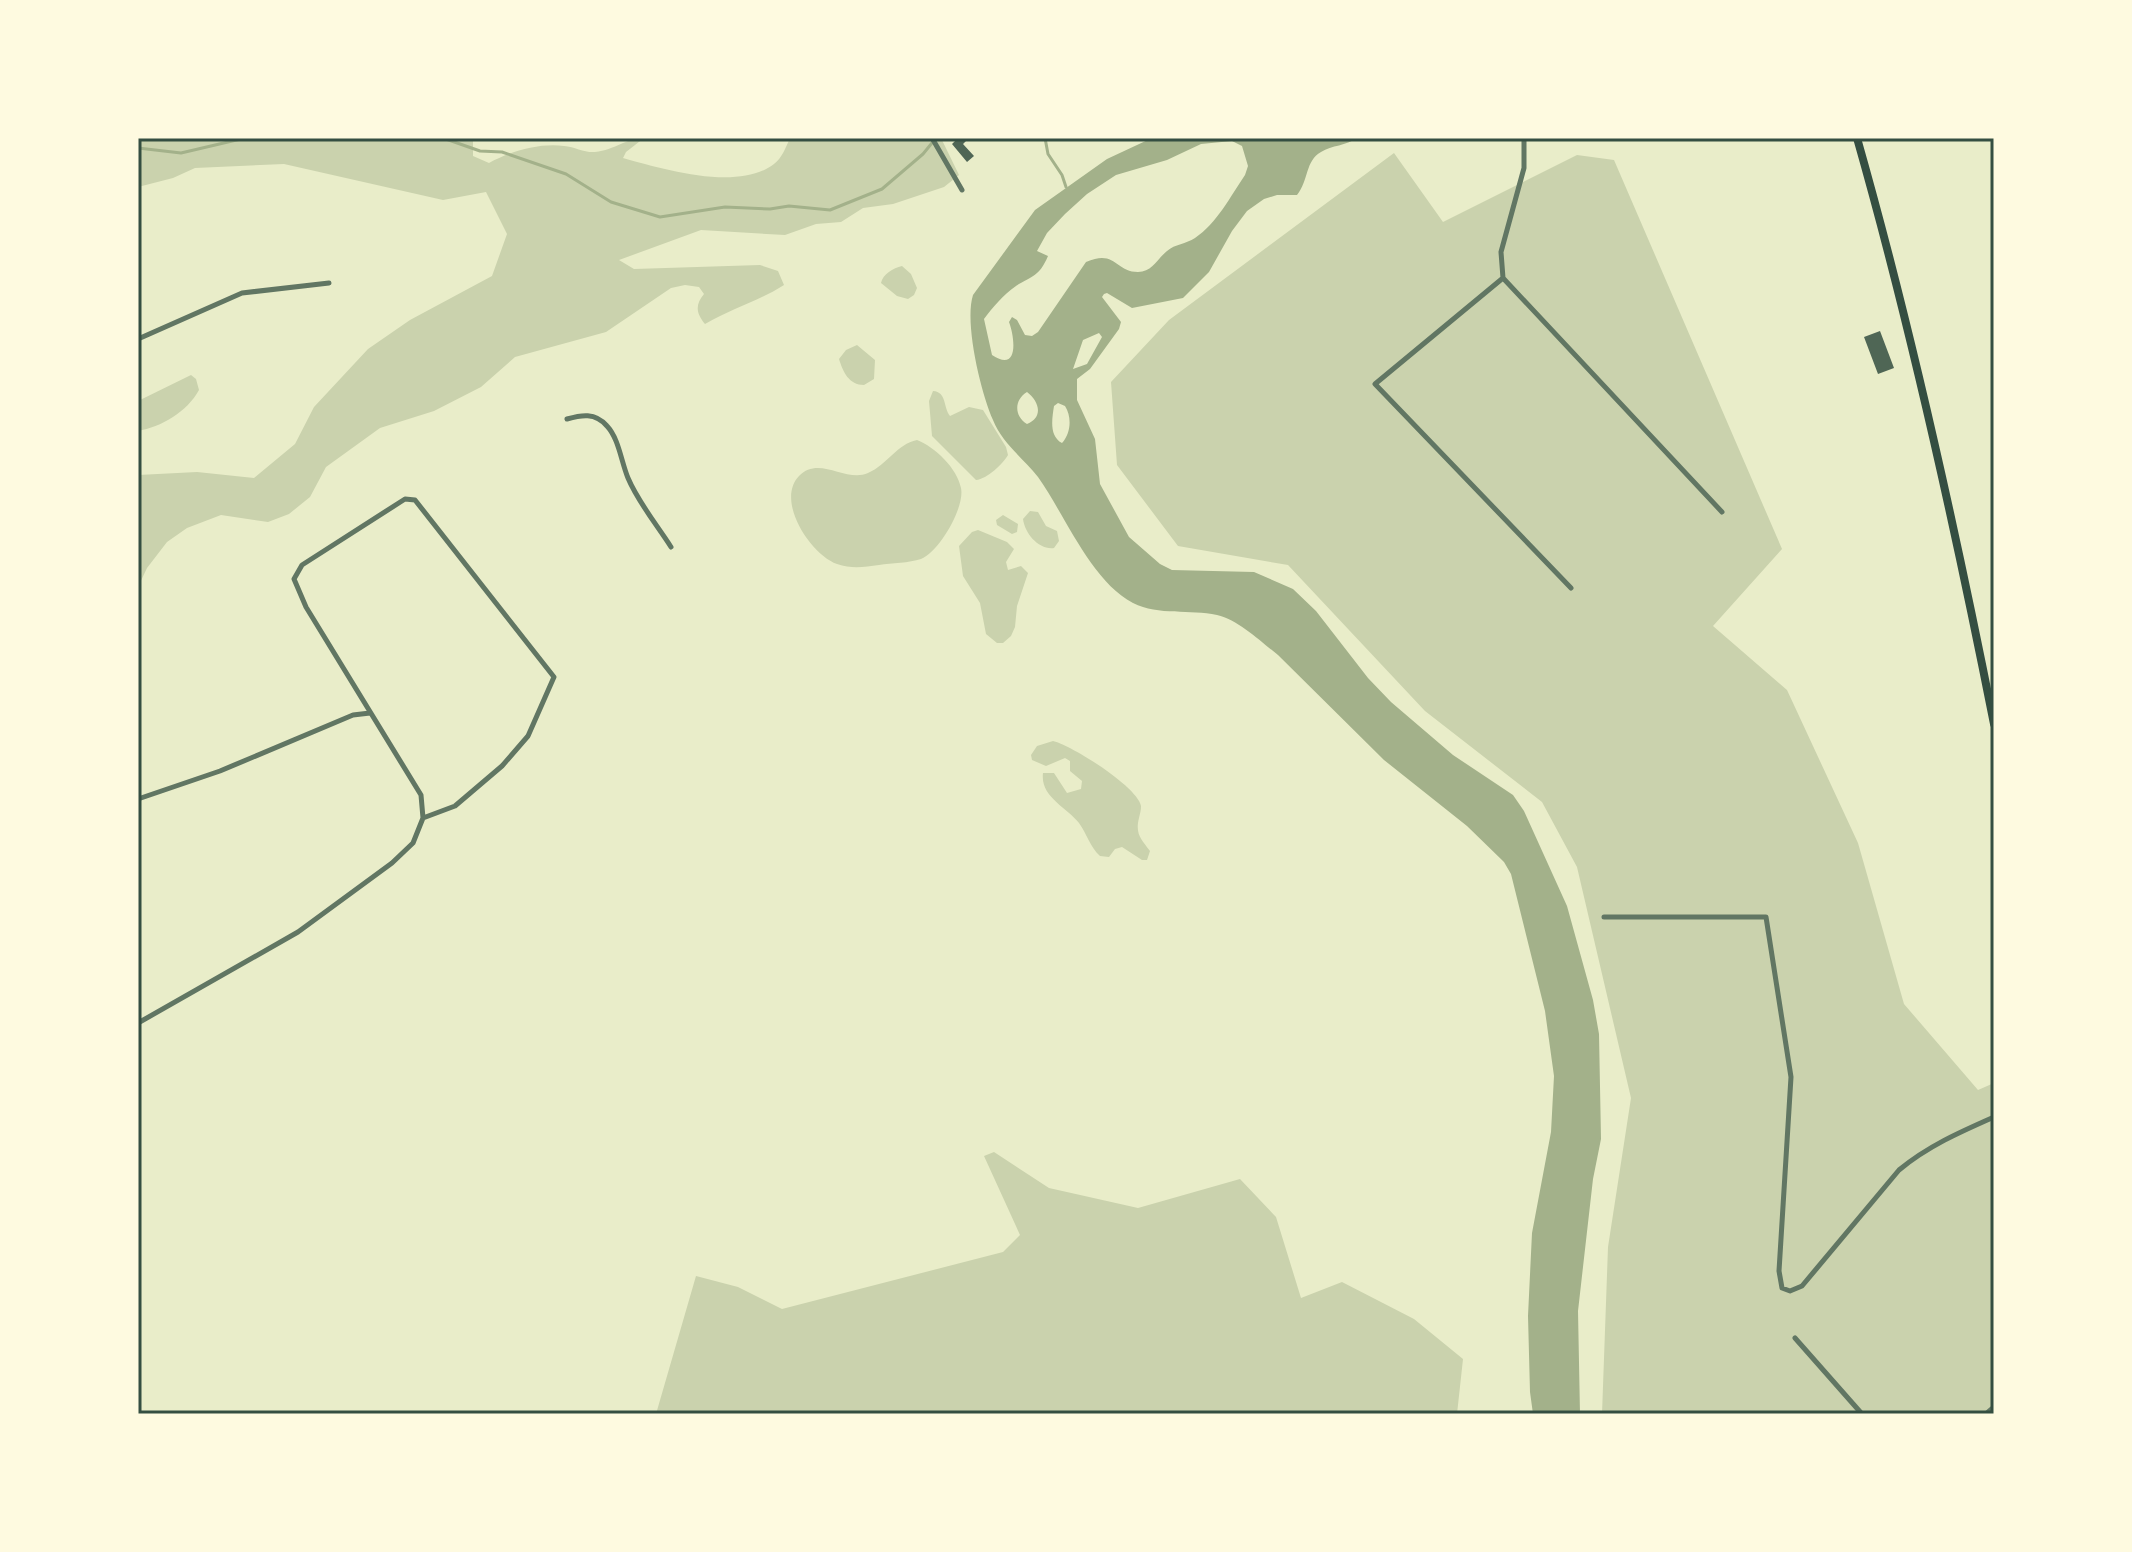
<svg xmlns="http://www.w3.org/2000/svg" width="2132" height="1552" viewBox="0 0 2132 1552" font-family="Raleway,sans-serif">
	<rect width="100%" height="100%" fill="#e9edc9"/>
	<path fill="#cad2ad" d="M138,138h335v18l16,7c22,-12 50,-20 75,-17 11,1 21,7 31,6 20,-2 31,-14 49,-14l-18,14 -3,6c40,11 115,34 151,6 8,-6 12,-17 16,-26h151l18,37 -15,12 -51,17 -30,4 -22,14 -25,2 -31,11 -84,-5 -82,30 15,9 126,-4 18,6 6,14c-25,16 -53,24 -79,39 -9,-11 -10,-19 -1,-30l-5,-7 -14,-2 -14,3 -65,44 -91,25 -34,30 -47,24 -54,17 -54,39 -16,30 -21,17 -21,8 -47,-7 -34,13 -20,14 -20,26 -9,19v-112l59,-3 57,6 41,-34 19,-37 54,-58 42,-29 82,-44 15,-42 -21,-42 -43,8 -159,-36 -89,4 -22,10 -35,9z
		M1394,153l49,69 134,-67 37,5 168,389 -69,77 74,64 71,153 46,161 74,86 16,-7v331h-392l6,-167 23,-149 -54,-231 -35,-65 -117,-91 -137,-146 -110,-19 -61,-81 -6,-83 58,-62z
		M902,266l9,8 6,14 -3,7 -6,4 -11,-3 -16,-13c2,-9 12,-15 21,-17z
		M857,345l18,15 -1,19 -10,6c-15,0 -21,-13 -25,-26l7,-9z
		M191,375l5,4 3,11c-12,22 -38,37 -61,41v-30z
		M933,391c14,1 10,16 17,25l19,-9 14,3 23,37 2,8c-5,9 -21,24 -32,25l-44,-44 -3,-35z
		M917,440c18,7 40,28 44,48 4,19 -21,63 -40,71 -12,4 -29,4 -42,6 -15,2 -27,4 -42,-1 -26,-9 -62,-63 -38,-88 20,-21 47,7 69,-3 19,-8 29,-29 49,-33z
		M1030,511l8,1 8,14 11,5 2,10 -5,7c-15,2 -29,-14 -31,-29z
		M1003,515l15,9 -1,8 -5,2 -15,-9 -1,-5z
		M978,530l29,12 7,7 -8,13 2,8 13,-4 7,7 -11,33 -2,21 -4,9 -8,7h-6l-11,-9 -6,-31 -17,-27 -4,-30 13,-14z
		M1053,741c18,4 85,46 88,65 0,5 -1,7 -2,12 -4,16 2,21 11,33l-3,9h-5l-20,-13 -7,2 -6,8 -9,-1c-10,-9 -13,-22 -21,-33 -12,-16 -39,-26 -36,-50h11l13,20 14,-4 1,-8 -12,-10v-10l-5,-3 -19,8 -14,-6 -1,-5 6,-9z
		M994,1152l55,36 89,20 102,-29 36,38 25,81 41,-16 72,37 49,40 -6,55h-801l40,-138 42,11 44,22 221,-57 17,-17 -36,-79z"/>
	<path fill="#a3b18a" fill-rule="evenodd" d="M1152,138h205c-11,8 -25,7 -36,14 -16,9 -12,28 -24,43h-20l-13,4 -17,12 -15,20 -23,41 -26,26 -51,10 -25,-15 -3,1 -2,3 19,25 -2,7 -29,40 -13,10v21l18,39 5,45 29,53 31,27 12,6 82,2 39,17 23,22 52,67 23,24 62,53 60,40 11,16 43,95 26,94 6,34 2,105 -8,40 -15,132 2,103h-47l-3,-22 -2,-76 4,-83 19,-101 3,-56 -9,-65 -34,-137 -7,-12 -37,-36 -83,-66 -106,-105c-17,-13 -39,-35 -61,-40 -27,-6 -58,1 -84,-12 -42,-22 -68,-88 -95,-126 -15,-19 -36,-34 -45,-57 -12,-27 -29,-97 -20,-125l62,-85 72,-51zM1232,141l10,5 6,20 -3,9c-15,22 -28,48 -50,63 -9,6 -20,6 -28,13 -10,8 -15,21 -29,21 -23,0 -22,-23 -52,-10l-48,70 -6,4 -7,-1 -8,-15 -5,-3 -3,5c6,16 10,51 -17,33l-8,-36c9,-12 19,-24 32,-33 17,-11 23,-9 32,-30l-11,-5 10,-18 18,-19 22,-20 29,-19 51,-15 34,-16zM1099,333l3,4 -15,27 -14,5 10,-29zM1027,392c12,9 17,25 0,32 -13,-8 -13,-24 0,-32zM1058,403l7,3c7,11 6,27 -3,37 -13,-7 -10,-24 -8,-37z"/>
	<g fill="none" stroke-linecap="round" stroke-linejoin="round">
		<path stroke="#a3b18a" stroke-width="3" d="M443,138l37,13 22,1 64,22 45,28 49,15 65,-10 45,2 19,-3 41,4 52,-21 41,-35 13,-16
			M1045,138l3,16 14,21 4,12
			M138,148l43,5 64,-15"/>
	</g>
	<path fill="#4f6655" d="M958,138l8,3 -3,3 11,12 -7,6 -15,-18z
		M1880,331l14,37 -16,6 -14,-37z"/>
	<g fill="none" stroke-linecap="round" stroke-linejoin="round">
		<path stroke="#617663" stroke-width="5" d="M932,138l30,52
			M1503,278l-2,-26 23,-84v-30
			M138,339l104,-46 87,-10
			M567,419c14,-4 28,-7 40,7 12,13 14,35 21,52 10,24 29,47 43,69
			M1571,588l-196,-204 128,-106 219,234
			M138,799l82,-28 133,-56 17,-2
			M1604,917h162l25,160 -12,194 3,17 8,3 12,-5 97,-116c29,-24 61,-38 95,-53
			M138,1023l160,-91 94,-69 21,-20 10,-25 -2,-23 -115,-188 -12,-28 8,-14 103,-66 10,1 139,177 -26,59 -26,30 -47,40 -32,12
			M1795,1338l67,76
			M1986,1414l8,-7"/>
		<path stroke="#344e41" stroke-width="8" d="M1857,138c55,193 98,389 137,586"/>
	</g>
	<rect width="2132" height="1552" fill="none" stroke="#fefae0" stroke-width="280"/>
	<rect x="140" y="140" width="1852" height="1272" fill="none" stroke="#344e41" stroke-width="3"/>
</svg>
